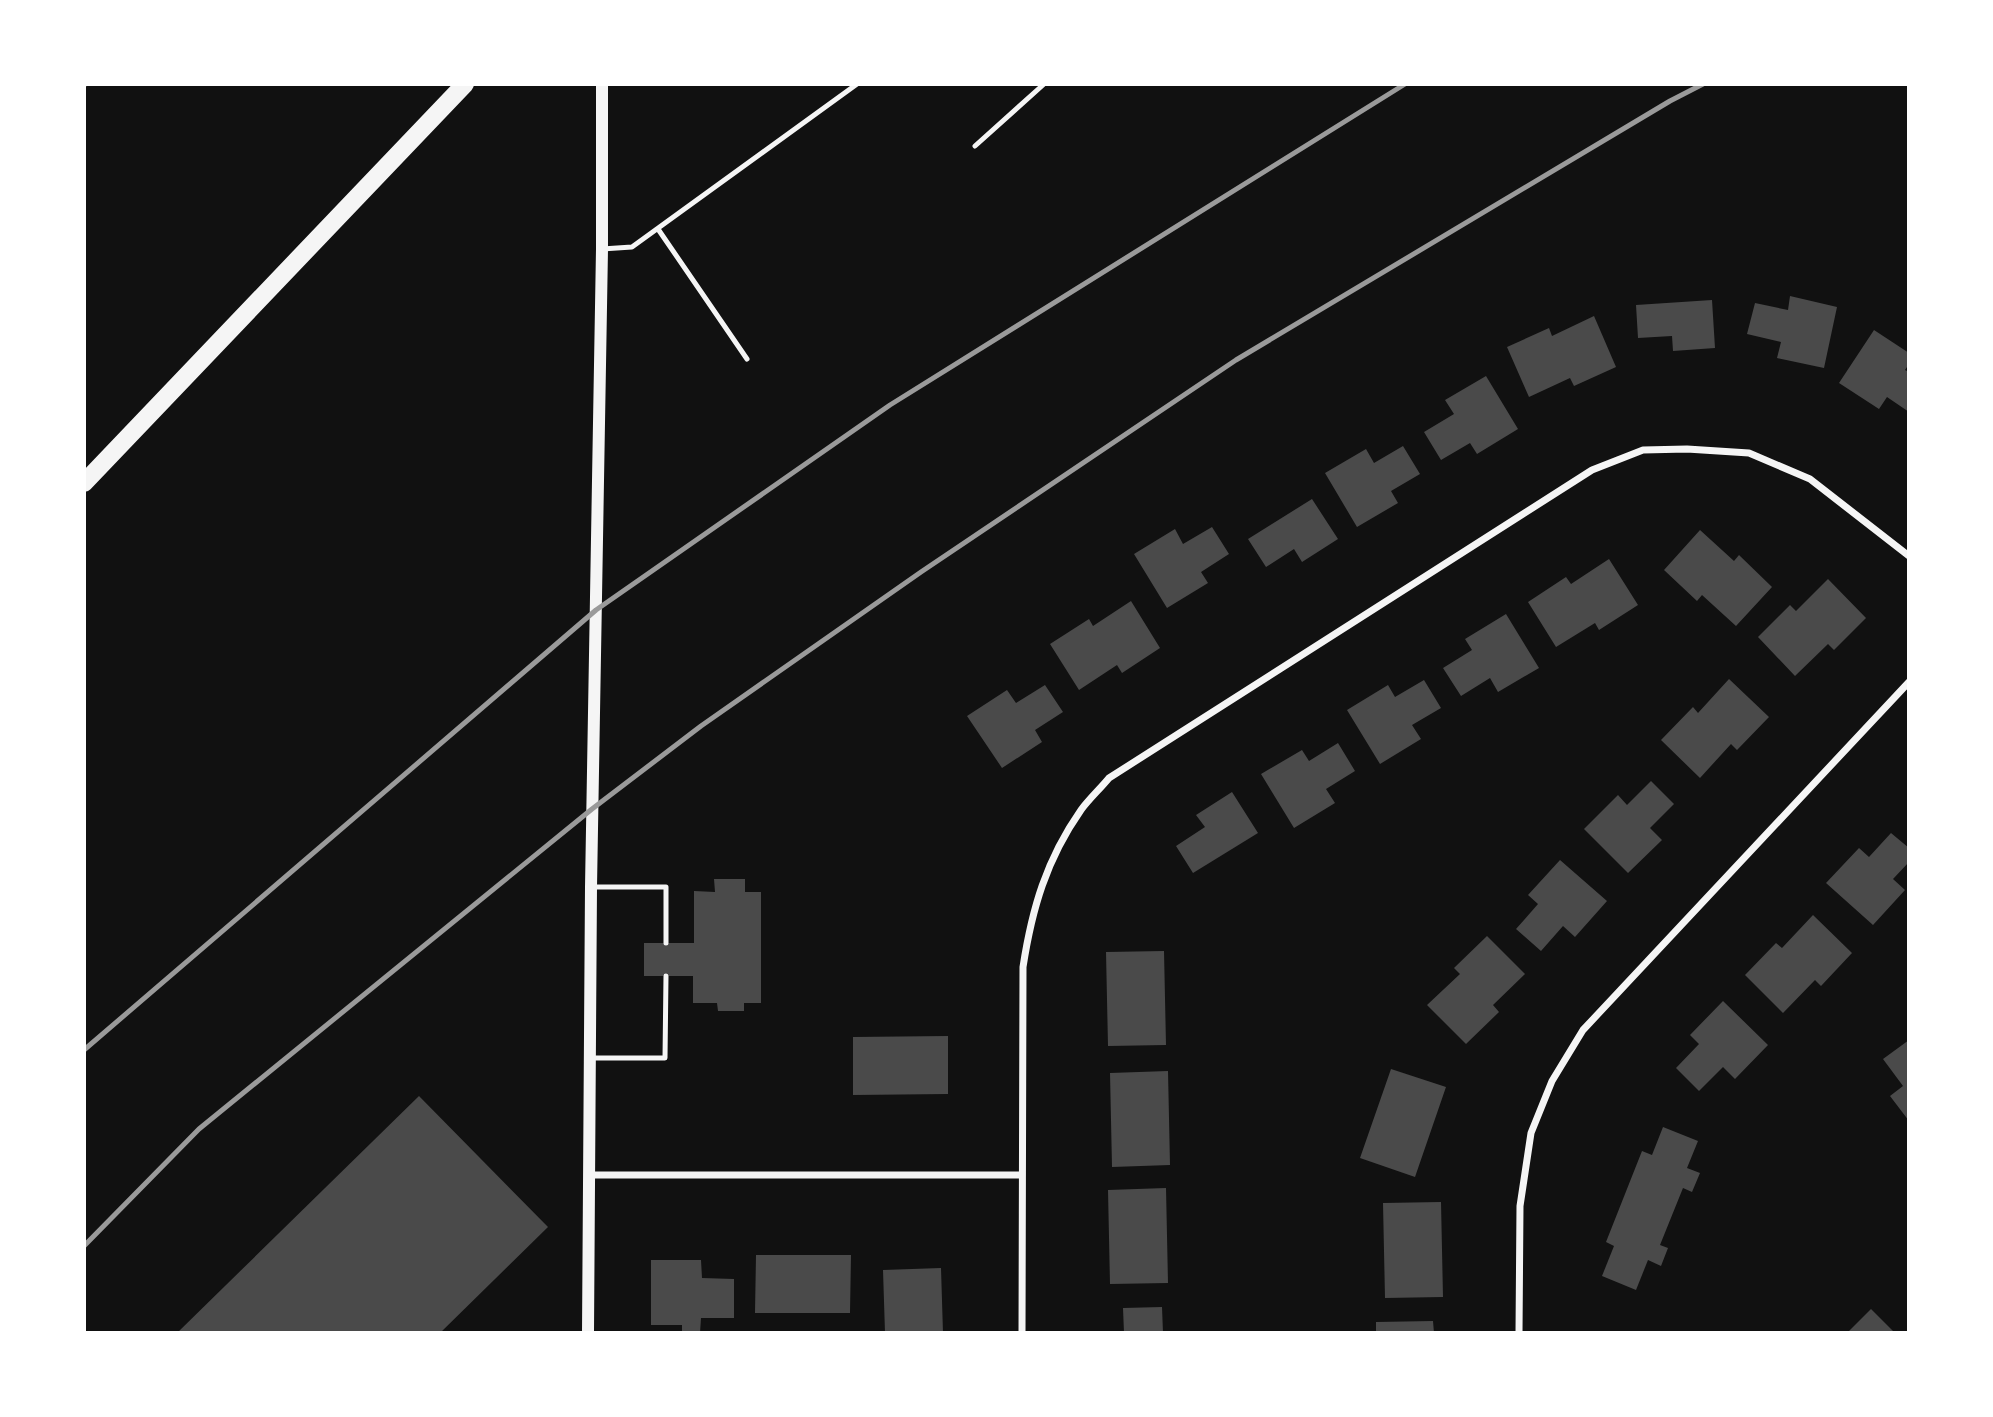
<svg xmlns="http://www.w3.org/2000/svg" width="1993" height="1417" viewBox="0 0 1993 1417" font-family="Montserrat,sans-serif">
	<rect width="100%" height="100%" fill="#111"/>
	<path fill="#4a4a4a" d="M1790,296l47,11 -13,61 -47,-10 4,-16 -34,-8 8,-31 33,7z
		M1712,300l3,48 -42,3 -1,-15 -34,2 -2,-33z
		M1594,316l22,51 -42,19 -4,-8 -41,19 -22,-50 42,-19 3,8z
		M1874,330l35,23v11l-4,6 4,2v40l-22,-15 -8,12 -40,-26z
		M1486,376l32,53 -41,25 -7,-11 -29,17 -17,-28 30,-18 -9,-14z
		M1403,446l17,28 -29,17 7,12 -41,24 -32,-54 41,-24 8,14z
		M1312,499l26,40 -36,23 -8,-13 -28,18 -18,-28z
		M1212,527l17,27 -28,18 7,11 -41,25 -33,-54 41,-25 8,15z
		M1700,530l34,31 5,-6 33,32 -36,39 -34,-31 -5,6 -33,-31z
		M1609,559l29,46 -39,25 -4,-7 -39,24 -28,-45 38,-25 5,7z
		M1828,579l38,39 -32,32 -6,-6 -33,32 -37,-39 32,-32 6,6z
		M1131,601l29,47 -38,25 -5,-8 -38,25 -29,-46 39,-25 4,7z
		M1506,614l33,54 -41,24 -8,-14 -29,18 -18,-28 29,-18 -7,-11z
		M1729,679l40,38 -32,33 -6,-6 -31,34 -39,-38 32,-33 5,6z
		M1424,680l17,28 -29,17 9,14 -41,25 -33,-54 41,-25 7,12z
		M1045,685l18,27 -28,18 7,12 -40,26 -35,-52 40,-26 9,13z
		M1338,743l17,28 -29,18 9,14 -41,25 -33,-54 41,-24 7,11z
		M1651,781l23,23 -24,24 12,12 -34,33 -44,-44 34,-34 9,10z
		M1232,792l26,41 -65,40 -17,-27 29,-19 -9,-12z
		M1891,833l18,15v14l-16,17 12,11 -32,35 -47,-42 33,-35 10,9z
		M1560,860l47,41 -32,36 -12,-11 -22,25 -25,-22 22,-25 -10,-9z
		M714,879h31v13h16v111h-17v8h-26l-1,-8h-24v-27h-49v-33h50v-52l21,1z
		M1813,915l39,38 -31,33 -6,-6 -32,33 -38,-38 31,-32 6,5z
		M1487,936l38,38 -32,31 6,7 -33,32 -39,-39 33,-31 -6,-6z
		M1164,951l2,94 -58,1 -2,-94z
		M1723,1001l45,44 -33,34 -12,-12 -24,24 -23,-23 23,-24 -9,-9z
		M948,1036v58l-95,1v-58z
		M1909,1040v81l-19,-25 13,-10 -20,-27z
		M1391,1069l55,18 -31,90 -55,-19z
		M1168,1071l2,94 -58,2 -2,-94z
		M419,1096l129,131 -108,106h-263z
		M1663,1127l35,14 -11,27 13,5 -8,19 -9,-4 -23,57 8,3 -7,18 -13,-6 -12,30 -34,-14 12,-30 -8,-4 36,-91 10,4z
		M1166,1188l2,95 -58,1 -2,-94z
		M1441,1202l2,95 -58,1 -2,-95z
		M756,1255h95l-1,58h-95z
		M651,1260h50l1,18 32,1v39h-33l-1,15 -18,-1v-7h-31z
		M941,1268l2,65h-58l-2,-63z
		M1162,1307l1,26h-39l-1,-25z
		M1871,1309l24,24h-48z
		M1433,1321l1,12h-58v-11z"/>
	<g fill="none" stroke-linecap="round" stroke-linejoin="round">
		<path stroke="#f5f5f5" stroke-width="5" d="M84,85l1,-1
			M975,146l69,-62
			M658,229l89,130
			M602,249l30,-2 225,-163
			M592,887h74v56
			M590,1058h75l1,-82"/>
		<path stroke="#f5f5f5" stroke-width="7" d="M589,1175h433
			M1022,1333l1,-366c9,-58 23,-107 58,-157 8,-11 19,-21 28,-32l483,-308 51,-20 44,-1 62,4 61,26 99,77
			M1519,1333l1,-127 11,-73 21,-52 31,-51 326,-348"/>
		<path stroke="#f5f5f5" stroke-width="12" d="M588,1333l3,-446 11,-638v-165"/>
		<path stroke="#f5f5f5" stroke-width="18" d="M84,483l381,-399"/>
		<path stroke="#9a9a9a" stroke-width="5" d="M84,1050l512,-440 294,-205 515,-321
			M84,1246l115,-117 393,-320 109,-83 220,-154 315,-212 434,-259 33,-17"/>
	</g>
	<rect width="1993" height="1417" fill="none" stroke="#ffffff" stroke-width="172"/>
</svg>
